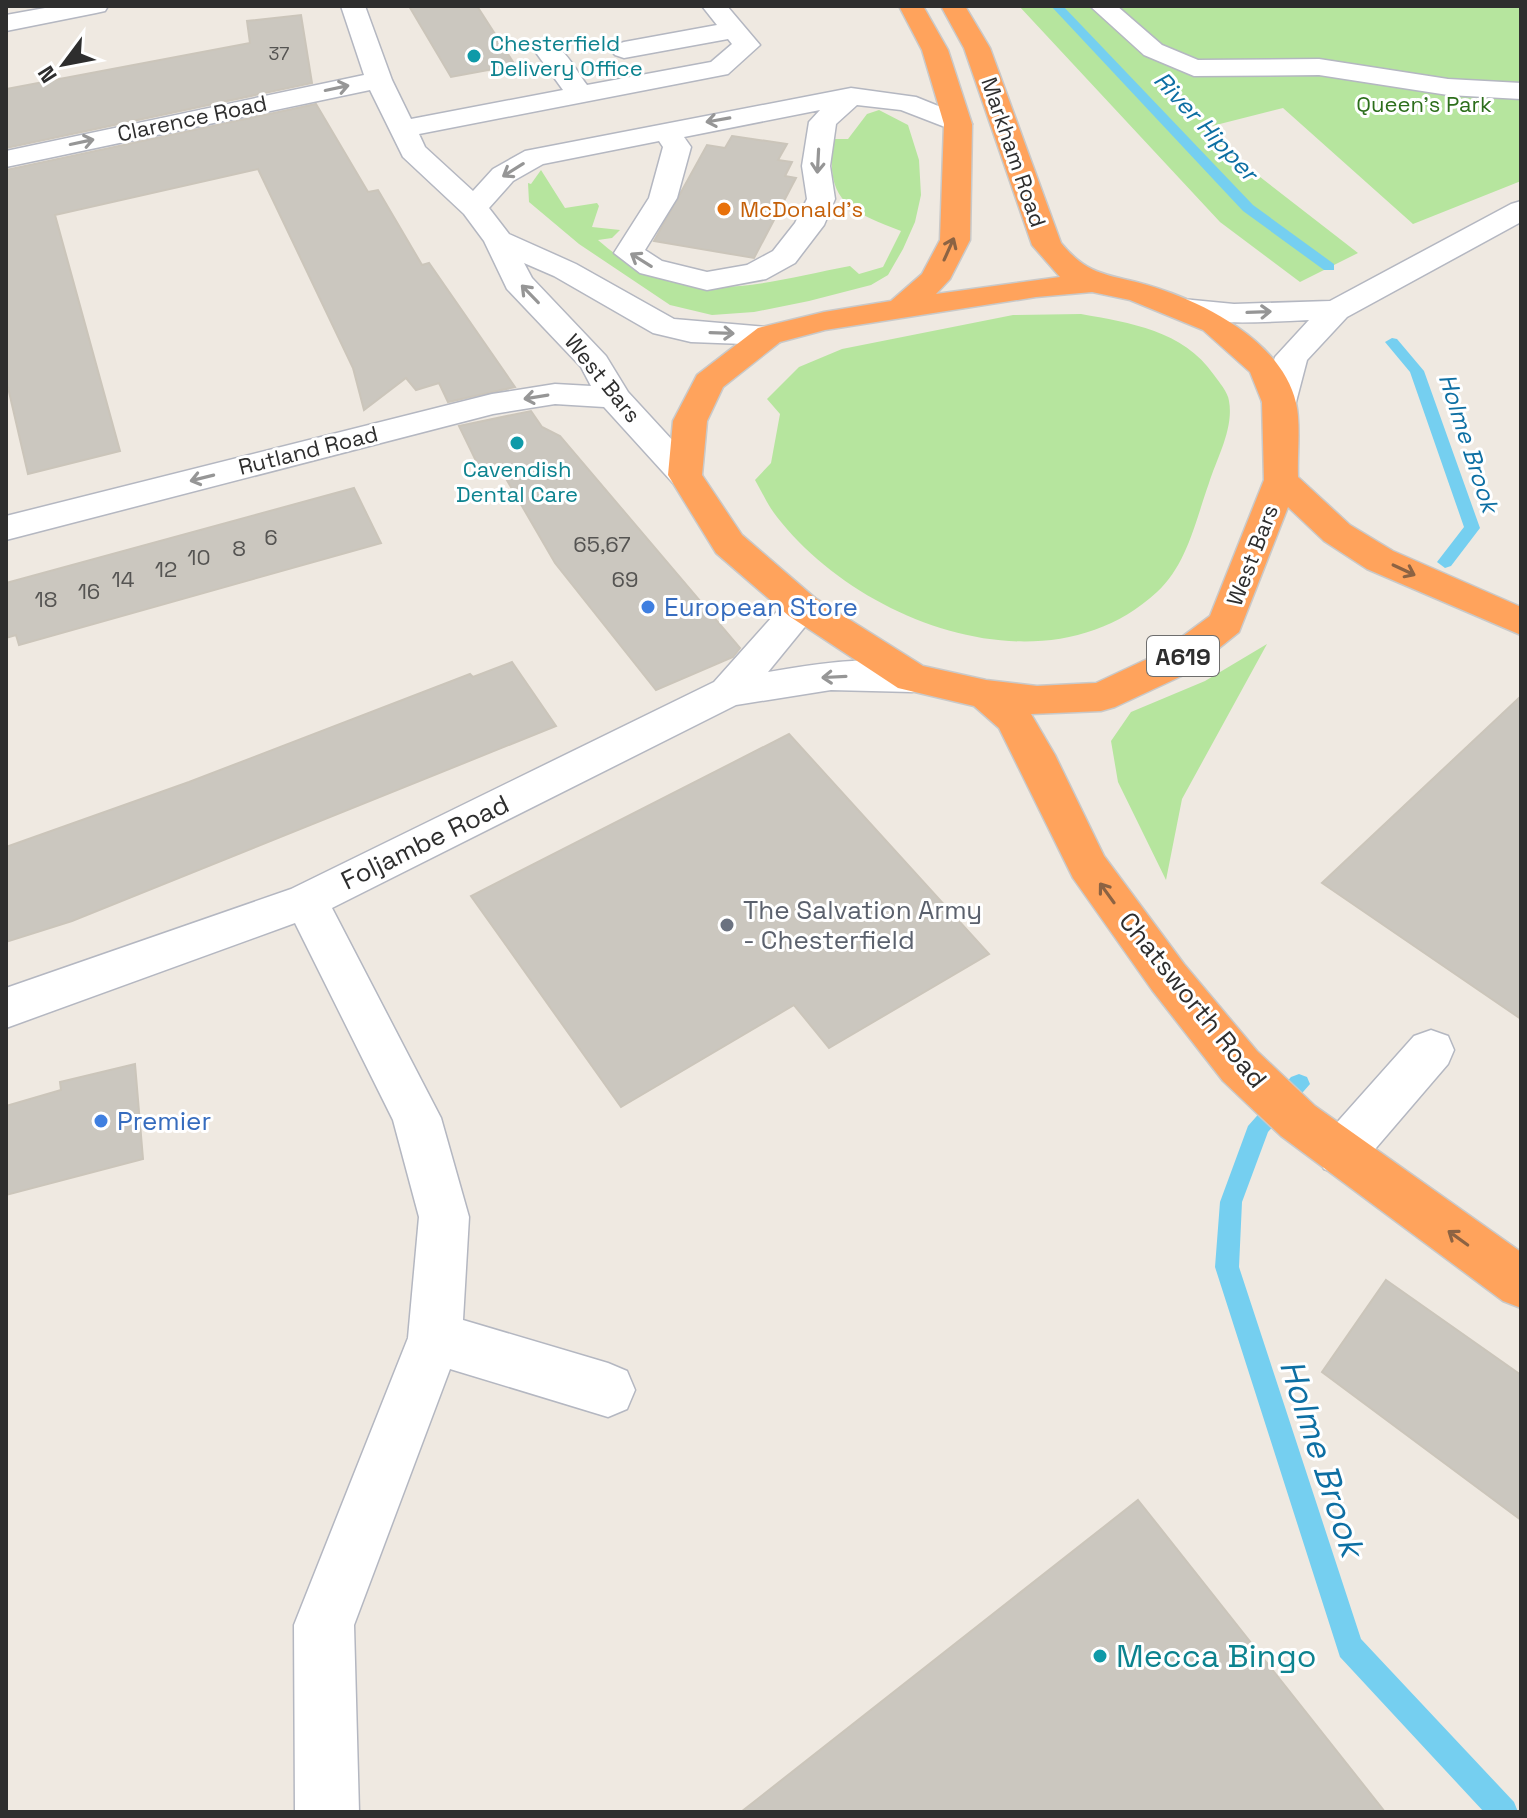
<svg xmlns="http://www.w3.org/2000/svg" width="1527" height="1818" viewBox="0 0 1527 1818" font-family="'Space Grotesk',sans-serif">
	<rect width="100%" height="100%" fill="#efe9e1"/>
	<path fill="#b6e59e" d="M1019,6h502v175l-108,43 -130,-116 -75,19 20,25 130,101 -58,29 -80,-60z
		M879,110l29,15 11,35 2,35 -6,27 -12,27 -15,26 -17,10 -62,16 -55,11 -42,3 -42,-10 -91,-61 -50,-42 -1,-19 3,1 10,-14 24,38 32,-5 2,3 -7,21 28,3 -8,8 -14,2c82,73 157,44 252,26l9,8 24,-7 18,-36c-53,-20 -77,-31 -67,-92h14l19,-25z
		M1081,314c49,9 102,16 133,61 5,7 14,17 15,26 5,27 -12,57 -20,82 -13,36 -22,82 -52,109 -110,102 -298,31 -380,-75 -9,-11 -15,-25 -22,-37l16,-17 9,-49 -13,-15 32,-32 43,-18 171,-34z
		M1267,644l-85,155 -16,81 -48,-98 -7,-41 20,-29 74,-31z"/>
	<g fill="none" stroke-linecap="round" stroke-linejoin="round">
		<path fill="#75cff0" fill-rule="evenodd" d="M1051,6h12l190,199 81,59v6h-10l-81,-59z
			M1392,338l5,1 27,32 56,157 -29,38 -6,2 -8,-6 27,-35 -54,-155 -25,-30z
			M1299,1074l8,3 3,7 -42,48 -26,70 -3,65 122,372 153,163 4,10h-34l-144,-155 -125,-390 5,-65 28,-76 43,-49z"/>
	</g>
	<path fill="#cbc7bf" stroke="#cbc5ba" stroke-width="2" d="M409,6h68l38,59 -64,12z
		M301,15l11,68 -306,65v-59l244,-46 -3,-22z
		M316,104l52,88 10,-2 44,75 7,-2 86,124 -67,15 -9,-19 -23,7 -10,-12 -42,32 -11,-42 -95,-199 -203,46 65,236 -92,23 -22,-95v-209z
		M732,136l55,8 -9,16 14,2 -7,14 11,2 -42,80 -100,-17 53,-96 18,3z
		M531,411l11,16 18,9 180,212 -7,9 -77,33 -101,-127 -58,-100 -18,4 -20,-41z
		M354,488l27,55 -362,102 -3,-10 -10,3v-55z
		M512,662l44,64 -484,195 -66,21v-95l183,-65 281,-108 3,3z
		M1521,696v323l-199,-136z
		M789,734l200,220 -160,94 -35,-43 -173,102 -150,-211z
		M135,1064l8,95 -137,36v-89l55,-16 -1,-8z
		M1386,1280l135,95v145l-199,-148z
		M1138,1500l247,312h-644z"/>
	<g fill="none" stroke-linecap="round" stroke-linejoin="round">
		<defs>
			<path id="minor" d="M56,6h52l-3,5 -9,2 -90,18v-16z
				M341,6h24l27,74 19,39 152,-29 -31,-43 4,-5c24,-6 38,26 51,43l124,-23 21,-18 -4,-5 -104,19 -9,-3 -4,-5 4,-5 9,-3 93,-17 -15,-19h25l33,39 -32,29 -309,60 6,13 48,44 20,-22 32,-18 326,-63 65,9 52,21 4,6 -4,6 -10,2 -57,-22 -44,-5 -21,19 -6,42 5,33 -11,26 -29,38 -29,16 -59,11 -67,-17 -26,-20 35,-55 14,-51 -4,-6 -116,23 -30,17 -24,27 20,26 67,30 98,55 106,9 5,7 -5,7 -11,3 -78,-3 -38,-9 -99,-57 -30,-13 8,15 74,78 22,36 69,75 5,8 -5,8 -12,3 -12,-3 -69,-76 -49,-3 -62,10 -487,126v-24l486,-122 63,-10 36,2 -10,-19 -74,-78 -23,-48 -20,-27 -61,-57 -33,-67 -364,77v-16l358,-76zM820,110l-11,12 -7,44 5,33 -12,24 -22,28 -26,14 -40,7 -45,-11 -17,-11 32,-52 14,-51 -7,-10z
				M1090,6h27l45,39 36,15 121,-1 129,20 73,4v16l-73,-4 -129,-20 -125,1 -50,-21z
				M1521,201v21l-174,95 -40,43 -11,42 -5,7 -12,3 -12,-3 -5,-7 13,-45 34,-37c-46,2 -93,6 -138,-5l-5,-7 5,-7 11,-2 52,5 96,-3 181,-97z
				M802,594l13,4 6,9 -53,65c50,-8 108,-19 158,-4l6,10 -6,10 -14,4 -81,-2 -95,15 -404,203 109,210 28,99 -6,103 145,43 19,8 8,19 -8,19 -19,8 -158,-48 -96,256 5,187h-64l-1,-187 114,-287 11,-121 -26,-97 -98,-197 -289,105v-40l285,-99 423,-207 75,-84z
				M1431,1030l17,6 6,14 -6,14 -90,105 -17,6 -17,-6 -8,-16 8,-16 90,-101z"/>
			<path id="highway" d="M899,6h24l25,44 24,74 -2,116 -20,39 -14,15 124,-17 -28,-32 -68,-197 -23,-42h24l25,42 71,195c28,34 48,31 86,42 55,16 135,56 149,118 5,22 1,50 2,74l52,48 43,26 128,56v28l-154,-66 -43,-28 -36,-34 -49,125 -51,41 -73,34 -14,4 -70,3 24,41 49,101 80,108 73,87 58,55 206,146v56l-18,-7 -222,-165 -58,-55 -71,-91 -79,-112 -74,-150 -25,-22 -76,-18 -109,-72 -73,-63 -48,-78 5,-54 24,-46 61,-47 66,-16 67,-11 31,-27 18,-34 4,-116 -22,-74zM1092,292l38,8 73,30 47,42 12,30 2,78 -54,136 -50,37 -64,30 -59,3 -51,-6 -63,-14 -108,-68 -73,-63 -40,-60 5,-54 16,-34 57,-45 45,-12 211,-33z"/>
		</defs>
		<use href="#minor" stroke="#b4b7c1" stroke-width="3"/>
		<use href="#highway" stroke="#c9c9c9" stroke-width="3"/>
		<use href="#minor" fill="#fff" fill-rule="evenodd"/>
		<use href="#highway" fill="#ffa35c" fill-rule="evenodd"/>
	</g>
	<defs><path id="oneway-shaft" d="M-6 0H5M1.5-3L5.5 0L1.5 3" fill="none" stroke-width="1.6" stroke-linecap="round" stroke-linejoin="round" transform="scale(2)"/></defs>
	<g stroke="#969696">
		<use href="#oneway-shaft" transform="translate(337 88) rotate(-12)"/>
		<use href="#oneway-shaft" transform="translate(718 120) rotate(170)"/>
		<use href="#oneway-shaft" transform="translate(82 142) rotate(-12)"/>
		<use href="#oneway-shaft" transform="translate(818 161) rotate(93)"/>
		<use href="#oneway-shaft" transform="translate(513 170) rotate(148)"/>
		<use href="#oneway-shaft" transform="translate(641 260) rotate(-148)"/>
		<use href="#oneway-shaft" transform="translate(530 294) rotate(-134)"/>
		<use href="#oneway-shaft" transform="translate(1259 312) rotate(-2)"/>
		<use href="#oneway-shaft" transform="translate(722 333) rotate(2)"/>
		<use href="#oneway-shaft" transform="translate(536 397) rotate(171)"/>
		<use href="#oneway-shaft" transform="translate(202 478) rotate(166)"/>
		<use href="#oneway-shaft" transform="translate(834 677) rotate(177)"/>
	</g>
	<g stroke="#8c6343">
		<use href="#oneway-shaft" transform="translate(949 249) rotate(-66)"/>
		<use href="#oneway-shaft" transform="translate(1404 570) rotate(25)"/>
		<use href="#oneway-shaft" transform="translate(1107 893) rotate(-126)"/>
		<use href="#oneway-shaft" transform="translate(1458 1238) rotate(-144)"/>
	</g>
	<g fill="#0f9aa8" stroke="#fff" stroke-width="3">
		<circle cx="474" cy="56" r="8"/>
		<circle cx="517" cy="443" r="8"/>
		<circle cx="1100" cy="1656" r="8"/>
	</g>
	<circle fill="#e8710a" stroke="#fff" stroke-width="3" cx="724" cy="209" r="8"/>
	<g fill="#3f7fe0" stroke="#fff" stroke-width="3">
		<circle cx="648" cy="607" r="8"/>
		<circle cx="101" cy="1121" r="8"/>
	</g>
	<circle fill="#6b7280" stroke="#fff" stroke-width="3" cx="727" cy="925" r="8"/>
	<g text-anchor="middle" dominant-baseline="central" stroke-width="6" stroke-linejoin="round" paint-order="stroke">
		<g font-size="18" fill="#555452">
			<text x="279" y="53">37</text>
		</g>
		<g font-size="22" fill="#0d838f" stroke="#fff" text-anchor="start">
			<text x="490" y="43">Chesterfield<tspan x="490" dy="25">Delivery Office</tspan></text>
			<text x="517" y="469" text-anchor="middle">Cavendish<tspan x="517" dy="25">Dental Care</tspan></text>
		</g>
		<g font-size="22" fill="#2c6e1b" stroke="#fff">
			<text x="1424" y="104">Queen's Park</text>
		</g>
		<g font-size="22" fill="#2e2e2e" stroke="#fff">
			<text transform="translate(192 118) rotate(-12)">Clarence Road</text>
			<text transform="translate(1014 152) rotate(71)">Markham Road</text>
			<text transform="translate(603 378) rotate(51)">West Bars</text>
			<text transform="translate(308 450) rotate(-14)">Rutland Road</text>
			<text transform="translate(1252 555) rotate(-69)">West Bars</text>
		</g>
		<g font-size="22" fill="#c56008" stroke="#fff" text-anchor="start">
			<text x="740" y="209">McDonald's</text>
		</g>
		<g font-size="22" fill="#555452">
			<text x="271" y="537">6</text>
			<text x="602" y="544">65,67</text>
			<text x="239" y="548">8</text>
			<text x="199" y="557">10</text>
			<text x="166" y="569">12</text>
			<text x="123" y="579">14</text>
			<text x="625" y="579">69</text>
			<text x="89" y="591">16</text>
			<text x="46" y="599">18</text>
		</g>
		<g font-size="24" font-style="italic" fill="#0d6fa3" stroke="#fff">
			<text transform="translate(1206 126) rotate(47)">River Hipper</text>
			<text transform="translate(1469 443) rotate(72)">Holme Brook</text>
		</g>
		<rect fill="#fff" stroke="#6d6d6d" stroke-width="2" x="1147" y="636" width="72" height="40" rx="6"/>
		<g font-size="24" font-weight="bold" fill="#2e2e2e">
			<text x="1183" y="656">A619</text>
		</g>
		<g font-size="26" fill="#366cbe" stroke="#fff" text-anchor="start">
			<text x="664" y="607">European Store</text>
			<text x="117" y="1121">Premier</text>
		</g>
		<g font-size="26" fill="#2e2e2e" stroke="#fff">
			<text transform="translate(425 842) rotate(-26)">Foljambe Road</text>
			<text transform="translate(1193 1000) rotate(51)">Chatsworth Road</text>
		</g>
		<g font-size="26" fill="#5b616d" stroke="#fff" text-anchor="start">
			<text x="743" y="910">The Salvation Army<tspan x="743" dy="30">- Chesterfield</tspan></text>
		</g>
		<g font-size="32" fill="#0d838f" stroke="#fff" text-anchor="start">
			<text x="1116" y="1656">Mecca Bingo</text>
		</g>
		<g font-size="34" font-style="italic" fill="#0d6fa3" stroke="#fff">
			<text transform="translate(1322 1458) rotate(72)">Holme Brook</text>
		</g>
	</g>
	<rect width="1527" height="1818" fill="none" stroke="#2e2e2e" stroke-width="16"/>
	<g transform="translate(64 64) rotate(238)" stroke="#ffffff" stroke-width="6" paint-order="stroke">
	<path d="M0-6L14 30L0 20L-14 30Z" fill="#2e2e2e"/>
	<text y="-12" font-size="22" font-weight="bold" text-anchor="middle" fill="#2e2e2e">N</text>
	</g>
</svg>
